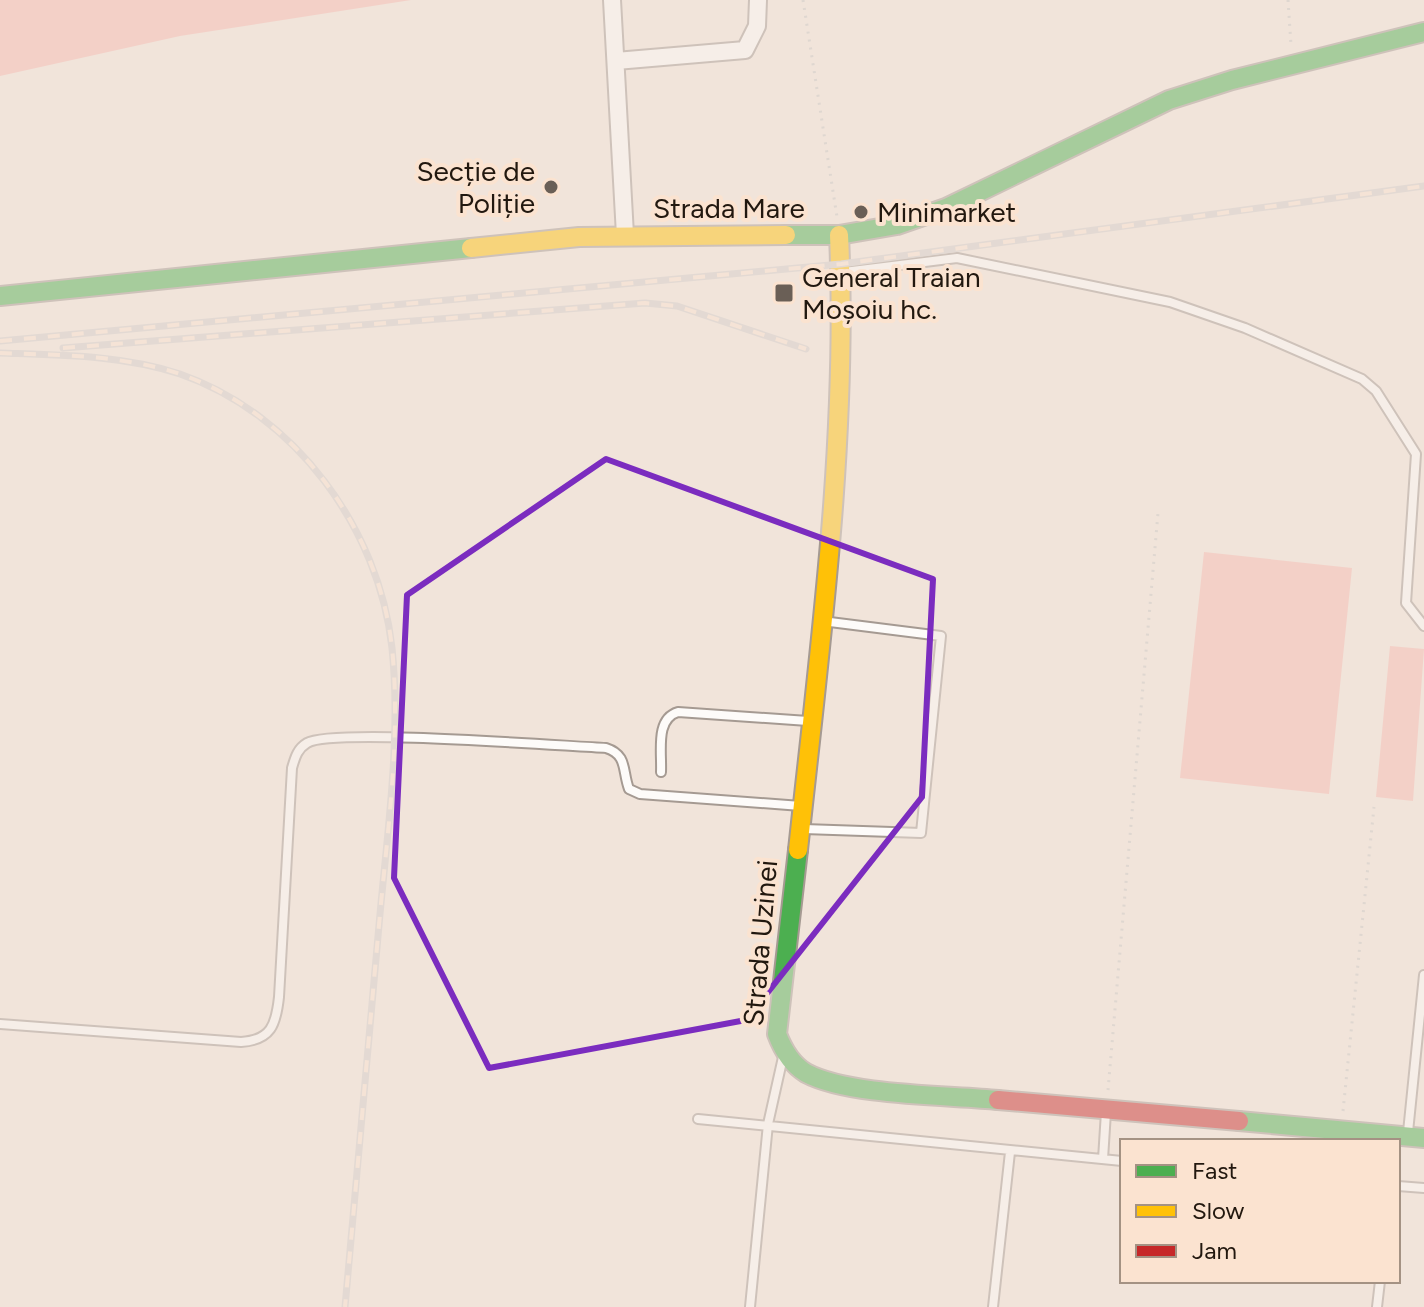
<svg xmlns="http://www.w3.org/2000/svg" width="1424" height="1307" viewBox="0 0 1424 1307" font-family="Figtree,sans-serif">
	<rect width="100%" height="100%" fill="#f1e4da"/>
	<path fill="#f6b9b0" d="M0,0h411l-231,36 -180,40z
		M1204,552l148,16 -23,226 -149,-16z
		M1390,646l34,3 -11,152 -37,-4z"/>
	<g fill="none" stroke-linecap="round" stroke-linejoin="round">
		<defs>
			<path id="lane" d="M844,272l113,-14 213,44 75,26 117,51 14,12 40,63 -10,149 18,23
				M661,772c1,-21 -6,-53 17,-60l130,9
				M804,829l117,4 20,-197 -119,-15
				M0,1024l241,18c30,-2 35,-17 38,-45l13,-229c3,-10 5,-19 15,-25 26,-15 254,3 299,5 22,7 16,23 23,41l11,5 161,12
				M698,1119l424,42
				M1408,1132l16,-157
				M1103,1159l3,-47
				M1398,1186l26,2
				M750,1307l18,-183 15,-67
				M993,1307l17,-155
				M1377,1307l3,-26"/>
			<path id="street" d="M612,0l13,235
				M616,61l129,-11 12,-24 1,-26"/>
			<path id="fast" d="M786,235h53l58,-10 49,-17 223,-108 63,-20 192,-48
				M0,296l471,-48
				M798,850l-21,184c6,16 14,30 29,39 43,23 141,22 192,27
				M1239,1121l185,17"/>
			<path id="slow" d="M471,248l108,-11 207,-2
				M798,850c22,-204 50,-410 41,-615"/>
			<path id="jam" d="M998,1100l241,21"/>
		</defs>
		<use href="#lane" stroke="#a59a92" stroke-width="12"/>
		<use href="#street" stroke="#a59a92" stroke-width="20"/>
		<use href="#fast" stroke="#a59a92" stroke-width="22"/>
		<use href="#slow" stroke="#a59a92" stroke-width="22"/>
		<use href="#jam" stroke="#a59a92" stroke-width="22"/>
		<path stroke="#cac7c3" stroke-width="3" stroke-dasharray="2 6" stroke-linecap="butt" d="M803,0l34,217
			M1288,0l3,45
			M1108,1090l50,-577
			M1343,1111l31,-304"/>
		<use href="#lane" stroke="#fdfbf9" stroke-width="8"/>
		<use href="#street" stroke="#fdfbf9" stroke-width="16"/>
		<use href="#fast" stroke="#4caf50" stroke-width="18"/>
		<use href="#slow" stroke="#ffc107" stroke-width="18"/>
		<use href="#jam" stroke="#c62828" stroke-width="18"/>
		<defs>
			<path id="rail" d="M0,341l841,-77 583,-78
				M63,348l582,-45 32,3 129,43
				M0,353c59,2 123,2 180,21 115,40 199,154 212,274 9,87 -4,179 -12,266 -12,131 -23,262 -35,393"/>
		</defs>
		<use href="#rail" stroke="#d2cdca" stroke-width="7"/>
		<use href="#rail" stroke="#fbe3d0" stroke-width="4" stroke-dasharray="12" stroke-linecap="butt"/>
	</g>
	<path d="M0 0H1424V1307H0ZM606,459l327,120 -11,218 -176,223 -257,48 -95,-190 13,-283z" fill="#f1e4da" fill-opacity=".55" fill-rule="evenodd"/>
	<path fill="none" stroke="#7b2cbf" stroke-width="6" stroke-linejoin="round" d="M606,459l327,120 -11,218 -176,223 -257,48 -95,-190 13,-283z"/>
	<g fill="#6a5f56" stroke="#fbe3d0" stroke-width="3">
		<circle cx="551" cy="187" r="8"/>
		<circle cx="861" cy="212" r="8"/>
		<rect x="774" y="283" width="20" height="20" rx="4"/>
	</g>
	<g text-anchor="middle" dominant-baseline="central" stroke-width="8" stroke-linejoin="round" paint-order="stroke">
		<g font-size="28" fill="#22180f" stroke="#fbe3d0" text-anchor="start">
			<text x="535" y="171" text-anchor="end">Secție de<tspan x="535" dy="32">Poliție</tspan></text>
			<text x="877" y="212">Minimarket</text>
			<text x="802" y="277">General Traian<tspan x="802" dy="32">Moșoiu hc.</tspan></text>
		</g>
		<g font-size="28" fill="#22180f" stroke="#fbe3d0">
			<text x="729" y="208">Strada Mare</text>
			<text transform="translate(760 943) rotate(-85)">Strada Uzinei</text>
		</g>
	</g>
	<rect x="1120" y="1139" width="280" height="144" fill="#fbe3d0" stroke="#a49283" stroke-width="2"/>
	<rect x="1136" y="1165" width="40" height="12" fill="#4caf50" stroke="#a49283" stroke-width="2"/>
	<text x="1192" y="1179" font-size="24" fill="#22180f">Fast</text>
	<rect x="1136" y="1205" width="40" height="12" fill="#ffc107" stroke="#a49283" stroke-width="2"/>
	<text x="1192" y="1219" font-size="24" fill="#22180f">Slow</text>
	<rect x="1136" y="1245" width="40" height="12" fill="#c62828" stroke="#a49283" stroke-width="2"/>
	<text x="1192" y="1259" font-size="24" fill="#22180f">Jam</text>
</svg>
